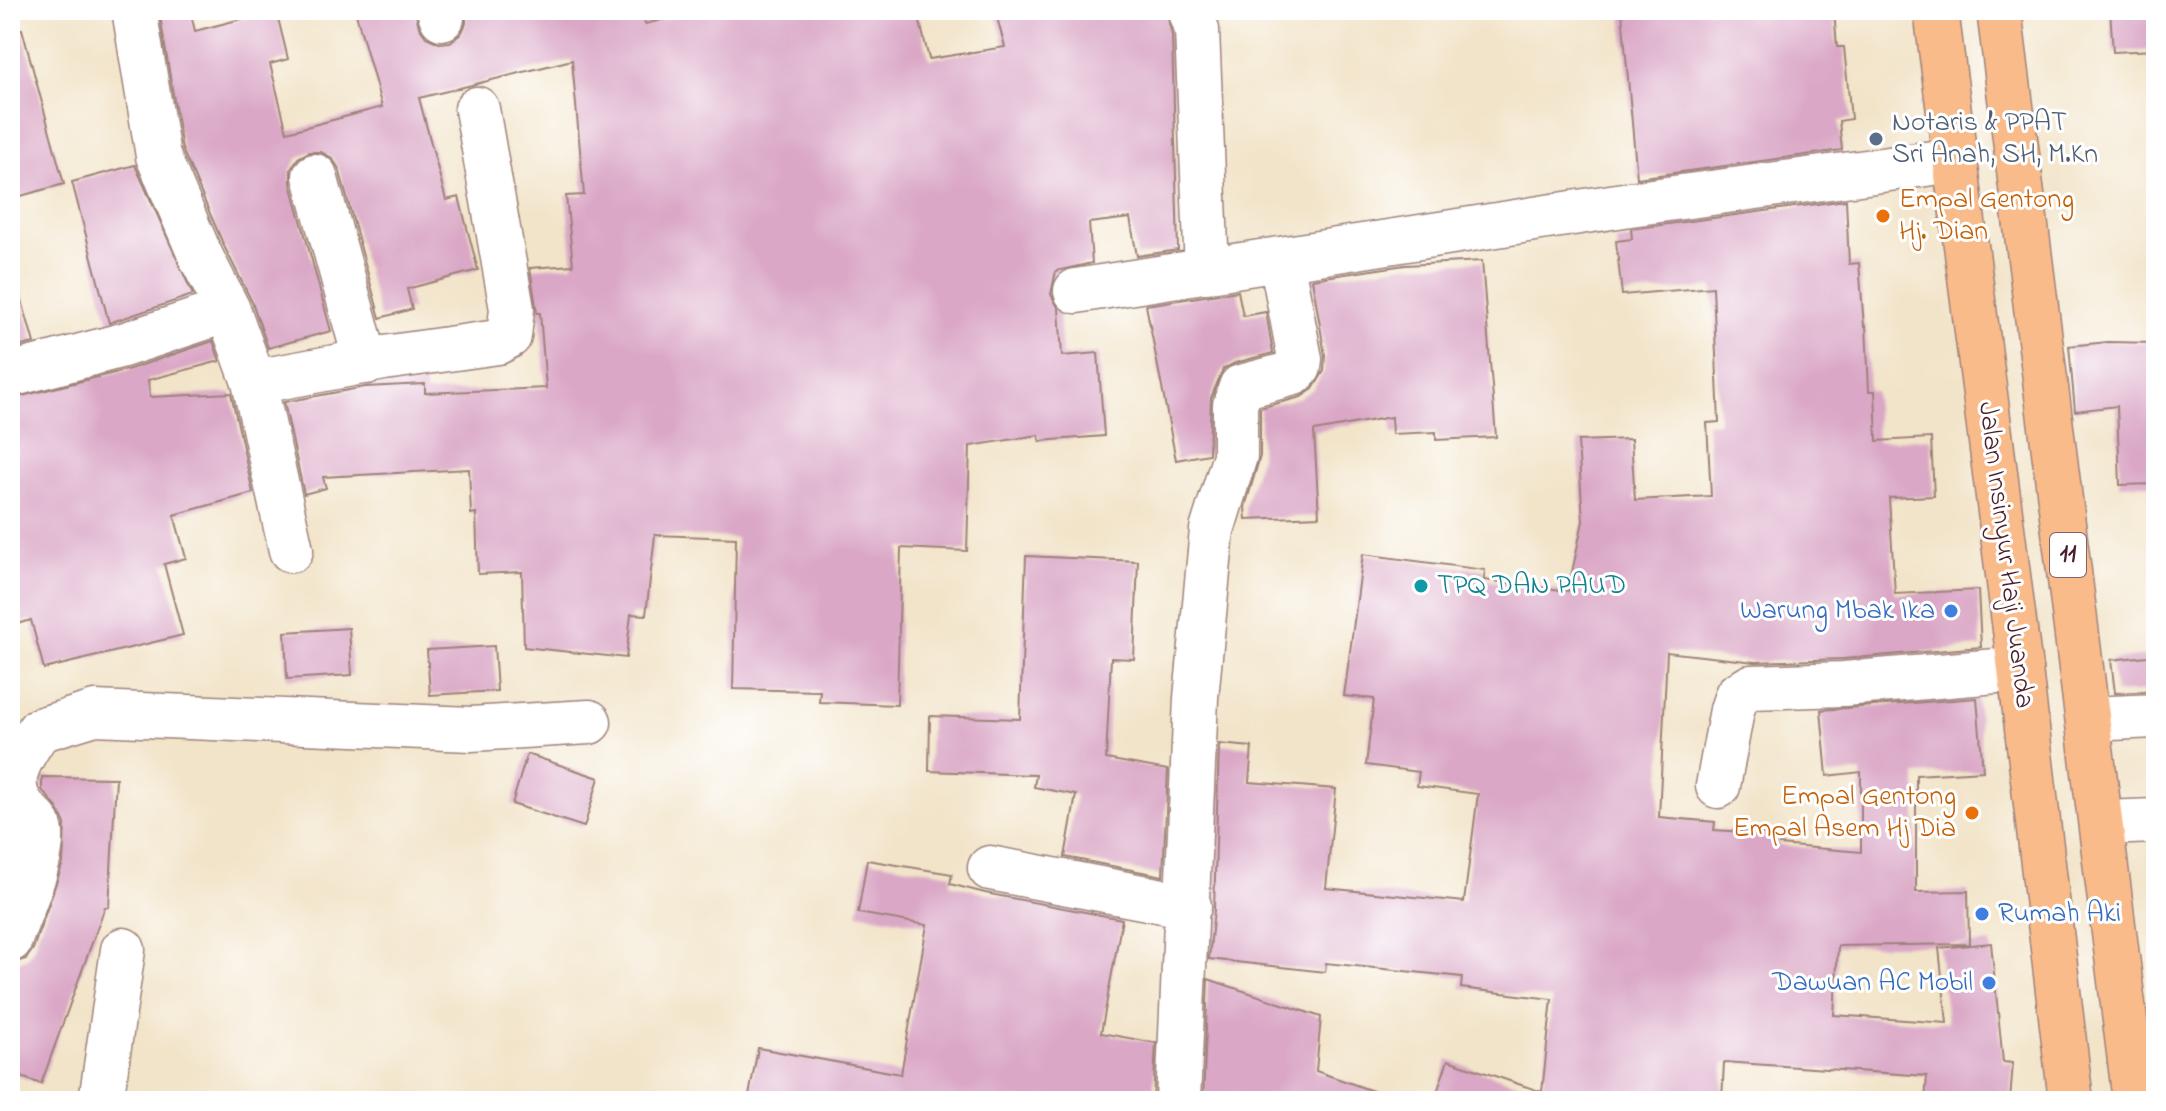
<svg xmlns="http://www.w3.org/2000/svg" width="2166" height="1111" viewBox="0 0 2166 1111" font-family="'Indie Flower',sans-serif">
	<rect width="100%" height="100%" fill="#fff"/>
	<filter id="ink" filterUnits="userSpaceOnUse"><feTurbulence type="fractalNoise" baseFrequency=".0125" numOctaves="2"/><feDisplacementMap in="SourceGraphic" scale="16" xChannelSelector="R" yChannelSelector="G"/><feConvolveMatrix kernelMatrix="1 2 1 2 8 2 1 2 1" color-interpolation-filters="sRGB"/></filter>
	<filter id="wash" filterUnits="userSpaceOnUse"><feTurbulence type="fractalNoise" baseFrequency=".006" numOctaves="4" result="noise"/><feDisplacementMap in="SourceGraphic" scale="32" xChannelSelector="R" yChannelSelector="G"/><feGaussianBlur stdDeviation="1.8" result="paint"/><feColorMatrix in="noise" values="0 0 0 0 0 0 0 0 0 0 0 0 0 0 0 0 0 1.4 0 .05"/><feComposite in="paint" operator="in"/></filter>
	<g filter="url(#wash)">
		<rect width="100%" height="100%" fill="#f2e4c9"/>
		<g id="blocks">
			<path fill="#daa7c6" d="M159,10h31l5,21 81,-21 12,49 -18,5 17,68 95,-25 -27,-97h60l4,17 7,10 13,6 11,-1 11,-8 5,-11v-13h176l3,14 57,-14h215l12,49 76,-12 -10,-37h171l6,25 6,215 -41,6 -7,-38 -41,5 3,40 -36,8 -5,23 8,15 3,47 36,-3 6,83 -64,5 -1,-6 -69,11 -3,105 -66,-3 -4,157 -78,-3 1,-11 -87,-2 3,-151 -81,-3 -9,80 -15,-1 -5,44 -102,-11 -2,-75 -44,2 -2,-61 -5,1 -2,-45 -146,8 3,11 -22,6 -20,-92 81,-15 60,-3v9l121,-5 -6,-75h-3l-7,-45 43,-3 -7,-69 18,-1 -12,-135 -153,38 27,102 13,-3 19,73 -71,19 5,20 -32,9 -41,-149 -7,-11 -11,-6h-12l-11,6 -7,11v14l40,148 -63,17 -16,-46 -28,-56 -42,-97z
				M1644,10h190l3,37h7l7,72 -12,2 3,29 -205,28 -15,-166z
				M2110,10h46v40l-43,2z
				M22,29l42,155 -54,15v-168z
				M135,165l58,130 -84,28 -37,-141z
				M1846,200l3,64 10,-1 5,63 2,-1 3,66h6l2,50 54,-3 3,58 -45,2 6,96 83,-4 3,57 -138,12 -88,3 -88,-10 -8,165 56,5 -1,8 65,4v11l82,7v-80l-34,4 -6,-66 156,-12 6,73 -67,4v117l52,-1 1,53 -131,2 -4,69 113,8 -8,-75 52,-5 12,119 10,1 -3,38h-85l2,-25 -203,-14 -2,39h-288l14,-41 94,32 10,-93 -91,-11 1,-11 -136,-14 -1,9 -116,-13 5,-49 5,-166 33,3 -3,35 87,7 -10,99 138,14 14,-108 -61,-8 2,-14 -53,-7 8,-66 -30,-3 19,-142 122,16 -1,10 84,11 15,-70 -5,-80 53,-2 4,61 76,-4 -4,-73 12,-1 -6,-135 -91,8 -6,-54 16,-2 -1,-10z
				M1482,261l14,176 -60,3v-8l-44,2 -1,-17 -77,14 5,85 -73,3 -1,-12 15,-51v-48l41,-11 12,-8 11,-18 1,-16 -13,-76 93,-14z
				M1238,291l5,25 23,-4 7,41 -38,10 -12,6 -12,29 -2,56 -33,6 -30,-155z
				M21,297l13,46 -24,6v-51z
				M213,341l7,20 -72,19 2,17 81,-4 22,100 -79,22 12,43 -22,6 19,71 -139,34 -13,-49 -21,6v-227l120,-30z
				M2108,342l48,1v141l-36,1 -3,-79 -42,5 -6,-65z
				M1026,556l112,5 -4,98 -23,-1 -5,101 62,11 -5,106 -98,-19 11,-62 -42,-8 2,-12 -107,-4 1,-55 90,3z
				M349,628l3,47 -65,4 -2,-47z
				M494,646l3,45 -67,4 -3,-45z
				M2156,655v36l-41,2 -4,-33z
				M527,754l72,24 -15,49 -72,-23z
				M42,777l74,1 -7,129h-4l-64,177 -31,-11v-109l16,-5 7,-10 30,-86 2,-39 -7,-15 -16,-19z
				M867,860l85,14 -2,10 35,9 137,26 -21,114 55,10 -3,58h-405l10,-53 143,26 26,-149 -69,-12z
				M1208,979l113,38 -5,54 71,25 -1,5h-183z"/>
		</g>
	</g>
	<g filter="url(#ink)">
		<use href="#blocks" fill-opacity="0" stroke="#9e827a" stroke-width="2"/>
		<g fill="none" stroke-linecap="round" stroke-linejoin="round">
			<defs>
				<path id="minor" d="M439,10l3,8
					M1190,10l7,20 10,241
					M135,15l23,141 43,101 27,53 26,72 37,168
					M315,176l51,186
					M1076,291l554,-87 325,-44
					M10,375l113,-30 105,-35
					M254,382l130,-24 114,-16 11,-6 3,-27 -35,-200
					M2089,719l67,-3
					M1718,786l14,-76 5,-15 14,-8 93,-3 176,-15
					M2102,823l54,-2
					M990,868l199,38
					M10,940c10,-31 33,-76 31,-107 -1,-13 -10,-16 -17,-25 -22,-27 -1,-54 15,-78l56,-17 376,16 118,-7
					M101,1101l22,-151
					M1178,1101l18,-403 16,-168 23,-74v-51l6,-18 53,-14 5,-6 1,-8 -19,-100"/>
				<path id="highway" d="M1936,10l84,659 51,432
					M1999,10l136,1091"/>
			</defs>
			<use href="#minor" stroke="#9e827a" stroke-width="47"/>
			<use href="#highway" stroke="#9e827a" stroke-width="47"/>
			<use href="#minor" stroke="#fff" stroke-width="44"/>
			<use href="#highway" stroke="#fabb8b" stroke-width="44"/>
		</g>
	</g>
	<circle fill="#5c6f8a" stroke="#fff" stroke-width="3" cx="1876" cy="139" r="8"/>
	<g fill="#e8710a" stroke="#fff" stroke-width="3">
		<circle cx="1883" cy="216" r="8"/>
		<circle cx="1972" cy="813" r="8"/>
	</g>
	<circle fill="#0f9aa8" stroke="#fff" stroke-width="3" cx="1421" cy="586" r="8"/>
	<g fill="#3f7fe0" stroke="#fff" stroke-width="3">
		<circle cx="1951" cy="611" r="8"/>
		<circle cx="1982" cy="914" r="8"/>
		<circle cx="1989" cy="983" r="8"/>
	</g>
	<g text-anchor="middle" dominant-baseline="central" stroke-width="6" stroke-linejoin="round" paint-order="stroke">
		<rect fill="#fff" stroke="#80626b" stroke-width="2" x="2050" y="533" width="36" height="44" rx="6"/>
		<g font-size="26" font-weight="bold" fill="#4a1f2b">
			<text x="2068" y="555">11</text>
		</g>
		<g font-size="28" fill="#4e5e75" stroke="#fff" text-anchor="start">
			<text x="1892" y="123">Notaris &amp; PPAT<tspan x="1892" dy="32">Sri Anah, SH, M.Kn</tspan></text>
		</g>
		<g font-size="28" fill="#c56008" stroke="#fff" text-anchor="start">
			<text x="1899" y="200">Empal Gentong<tspan x="1899" dy="32">Hj. Dian</tspan></text>
			<text x="1956" y="797" text-anchor="end">Empal Gentong<tspan x="1956" dy="32">Empal Asem Hj Dia</tspan></text>
		</g>
		<g font-size="28" fill="#4a1f2b" stroke="#fff">
			<text transform="translate(2005 555) rotate(83)">Jalan Insinyur Haji Juanda</text>
		</g>
		<g font-size="28" fill="#0d838f" stroke="#fff" text-anchor="start">
			<text x="1437" y="586">TPQ DAN PAUD</text>
		</g>
		<g font-size="28" fill="#366cbe" stroke="#fff" text-anchor="end">
			<text x="1935" y="611">Warung Mbak Ika</text>
			<text x="1998" y="914" text-anchor="start">Rumah Aki</text>
			<text x="1973" y="983">Dawuan AC Mobil</text>
		</g>
	</g>
	<rect width="2166" height="1111" fill="none" stroke="#fff" stroke-width="40"/>
</svg>
